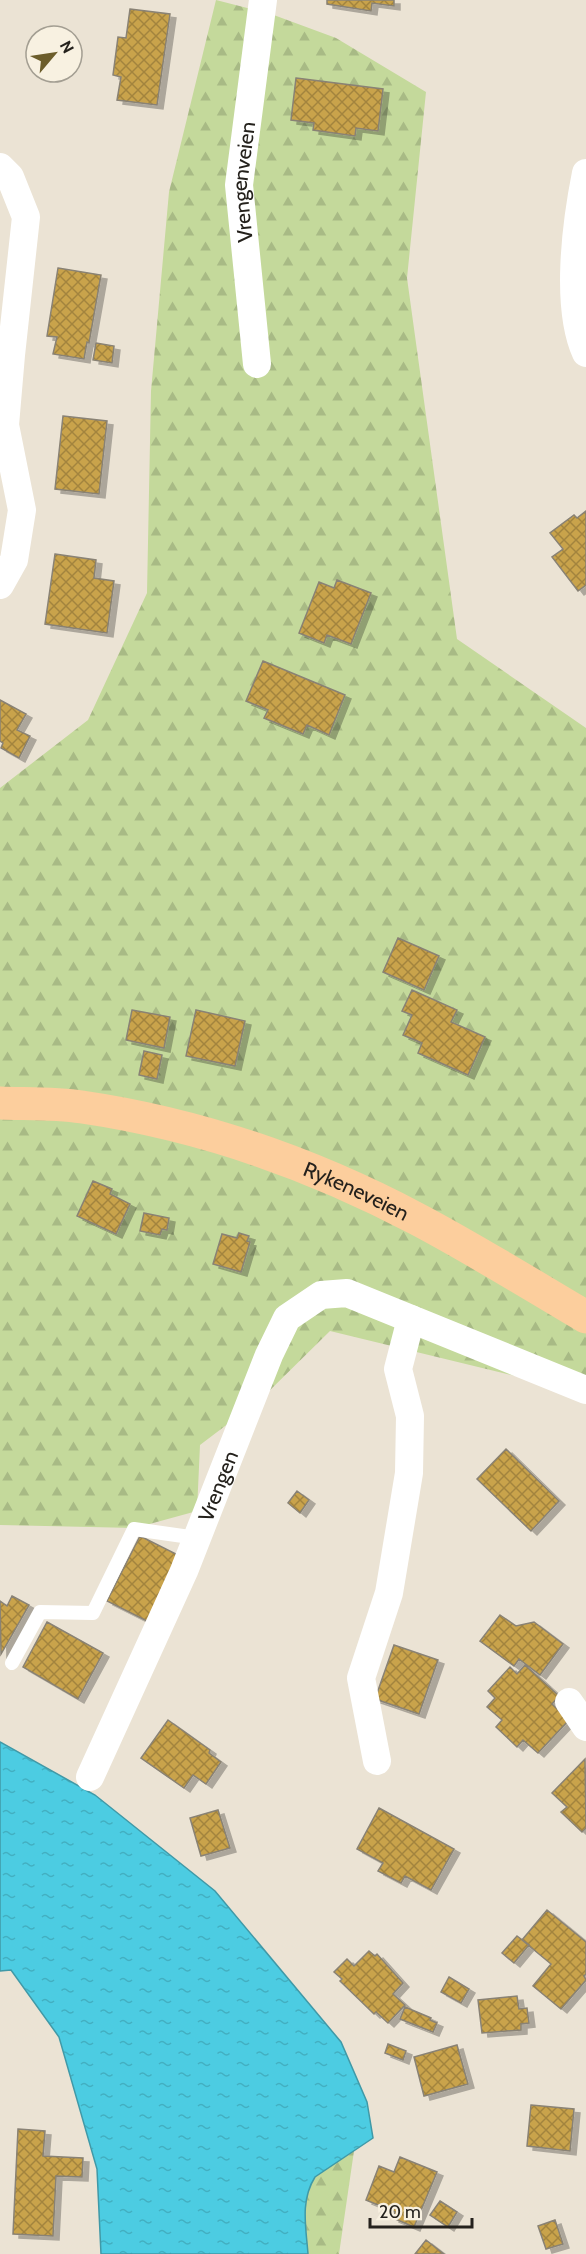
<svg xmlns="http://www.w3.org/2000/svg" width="586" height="2254" viewBox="0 0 586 2254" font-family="Cabin,sans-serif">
	<defs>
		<pattern id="forest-firs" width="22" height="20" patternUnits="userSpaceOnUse" patternTransform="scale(1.5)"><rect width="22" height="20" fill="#c4d99b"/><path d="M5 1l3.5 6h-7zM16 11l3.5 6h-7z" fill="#a8ba85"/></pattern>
		<pattern id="water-ripples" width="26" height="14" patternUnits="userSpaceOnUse" patternTransform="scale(1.5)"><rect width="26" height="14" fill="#4ccce2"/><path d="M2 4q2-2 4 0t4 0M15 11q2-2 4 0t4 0" fill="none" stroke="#42afc1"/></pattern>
		<pattern id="building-cross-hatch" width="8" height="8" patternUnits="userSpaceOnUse" patternTransform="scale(1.5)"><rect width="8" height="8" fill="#c9a34c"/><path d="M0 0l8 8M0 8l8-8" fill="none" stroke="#a3843e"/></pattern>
		<filter id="shadow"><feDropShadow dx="6" dy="4" stdDeviation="0" flood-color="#0004"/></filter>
	</defs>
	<rect width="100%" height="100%" fill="#ebe3d4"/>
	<path fill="url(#forest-firs)" d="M216,0l55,14 65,24 90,54 -19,186 50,361 129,89v668l-58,-17 -198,-48 -68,67 -62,47 -3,66 -62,17 -135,-3v-737l88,-68 59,-127 4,-202 18,-199z
		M354,2151l-15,103h-31c-2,-21 -9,-61 7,-77 10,-11 27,-18 39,-26z"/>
	<path fill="url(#water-ripples)" stroke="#4099a7" stroke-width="1.5" d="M0,1742l95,53 120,96 126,151 26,60 6,36 -58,39c-15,24 -9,50 -7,77h-207l-4,-85 -38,-132 -48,-67 -11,1z"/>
	<path fill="url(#building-cross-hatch)" stroke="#898274" stroke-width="1.5" filter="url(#shadow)" d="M327,0h67v6l-22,-3 -1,8 -44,-7z
		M130,9l40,5 -13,91 -40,-5 4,-23 -8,-2 5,-38 8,1z
		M296,78l87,11 -5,42 -22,-3 -1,8 -42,-6 1,-7 -23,-3z
		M58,268l43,7 -12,68 -2,-1 -3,17 -31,-5 4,-17 -10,-1z
		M96,343l18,3 -2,17 -19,-3z
		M63,416l44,5 -8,73 -44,-5z
		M586,511v74l-8,6 -26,-34 11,-8 -13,-16 24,-18 3,3z
		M55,554l41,6 -2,18 20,3 -7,52 -62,-9z
		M337,580l34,13 -20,51 -24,-9 -3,8 -25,-10 20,-51 15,6z
		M263,661l82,34 -16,40 -22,-10 -4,9 -39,-16 4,-8 -22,-9z
		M0,700l26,14 -9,16 13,6 -11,22 -18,-10 2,-5 -3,-2z
		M398,938l41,18 -15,34 -41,-18z
		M412,990l45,20 -6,12 34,15 -17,38 -50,-22 4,-10 -19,-8 9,-20 -10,-4z
		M132,1010l38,7 -6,31 -38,-8z
		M196,1010l49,11 -10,45 -49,-10z
		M144,1051l18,4 -5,24 -18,-4z
		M93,1181l19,8 -2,5 20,10 -14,30 -39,-18z
		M144,1213l25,5 -2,12 -5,-1 -2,6 -20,-4z
		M239,1233l10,3 -2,5 3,1 -9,30 -28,-8 9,-30 15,4z
		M506,1449l53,52 -28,30 -54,-52z
		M297,1491l12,9 -9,13 -12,-10z
		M140,1536l40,20 -33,65 -40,-20z
		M12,1596l17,9 -28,49 -1,-53 7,5z
		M500,1615l16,11 18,-4 29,22 -23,31 -21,-16 -5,7 -34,-25z
		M47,1622l56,31 -25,46 -55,-32z
		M394,1645l44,15 -19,54 -44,-15z
		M525,1665l34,31 -7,8 17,16 -31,33 -15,-13 -6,7 -21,-20 6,-7 -15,-13 8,-9 -7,-7 22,-24 7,7z
		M168,1720l42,30 -1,3 12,9 -15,22 -13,-9 -9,13 -43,-30z
		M585,1759l1,69 -4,4 -21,-20 6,-5 -15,-14z
		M379,1808l75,41 -23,41 -26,-14 -4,7 -23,-12 5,-8 -26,-14z
		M218,1810l12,38 -29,8 -11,-38z
		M547,1910l39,32v32l-2,2 2,4 -25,29 -28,-23 18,-22 -29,-24z
		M517,1936l12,9 -15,18 -12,-10z
		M369,1951l6,5 2,-2 26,29 -10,11 12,11 -17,18 -12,-11 -2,2 -34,-33 2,-2 -8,-7 13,-13 7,7z
		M449,1977l20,12 -8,14 -20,-11z
		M517,1996l2,13 8,-1 2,15 -8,1v6l-39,3 -4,-33z
		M405,2007l26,11 -1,2 7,3 -4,9 -33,-13z
		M388,2044l18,7 -3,9 -18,-7z
		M457,2045l11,39 -44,12 -10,-39z
		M531,2105l43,4 -4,42 -43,-5z
		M18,2129l27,2 -2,25 40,2 -1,19 -26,-1 -3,60 -40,-2z
		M400,2157l37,15 -23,55 -21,-9 2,-6 -29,-12 13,-34 15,6z
		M440,2201l17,11 -9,15 -18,-12z
		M555,2220l8,24 -17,5 -8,-23z
		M426,2240l18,14h-29z"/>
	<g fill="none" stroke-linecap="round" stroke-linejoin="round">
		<path stroke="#fff" stroke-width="14" d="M12,1663l28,-51 53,1 41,-84 63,9"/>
		<g stroke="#fff" stroke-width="28">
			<path d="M0,167l10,10 16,40 -15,138 -6,70 17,85 -8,50 -14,25"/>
			<path d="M586,173c-10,50 -21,134 0,180"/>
			<path id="s1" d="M257,364l-18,-179 24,-185"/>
			<path d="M569,1702l17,25"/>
			<path d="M377,1761l-16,-83 28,-85 20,-120 1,-57 -12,-47 13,-50"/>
			<path id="s2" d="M90,1777l94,-206 85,-216 18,-37 34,-23 26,-2 239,97"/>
		</g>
		<path stroke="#fcce9d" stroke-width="33" id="s3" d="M0,1103c27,1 55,0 82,4 116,17 231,57 335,112 57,30 113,65 169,98"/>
	</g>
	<g text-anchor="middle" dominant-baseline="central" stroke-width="5" stroke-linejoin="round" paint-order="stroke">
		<g font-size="21" fill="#24211c" stroke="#f8f1e1">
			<text stroke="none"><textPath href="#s1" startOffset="183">Vrengenveien</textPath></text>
			<text stroke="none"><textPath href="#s3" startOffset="370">Rykeneveien</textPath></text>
			<text stroke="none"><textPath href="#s2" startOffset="318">Vrengen</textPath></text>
		</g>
	</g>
	<g transform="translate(54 54) rotate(61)"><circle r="28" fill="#f8f1e1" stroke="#a39e92" stroke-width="1.5"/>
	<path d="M0-4.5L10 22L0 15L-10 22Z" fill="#6c5d2b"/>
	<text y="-9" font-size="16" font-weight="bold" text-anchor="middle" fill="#24211c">N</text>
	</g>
	<path d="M370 2218v9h102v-9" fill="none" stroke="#24211c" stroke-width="3"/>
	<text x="379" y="2218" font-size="18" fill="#24211c" stroke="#f8f1e1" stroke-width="4.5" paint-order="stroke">20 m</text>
</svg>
